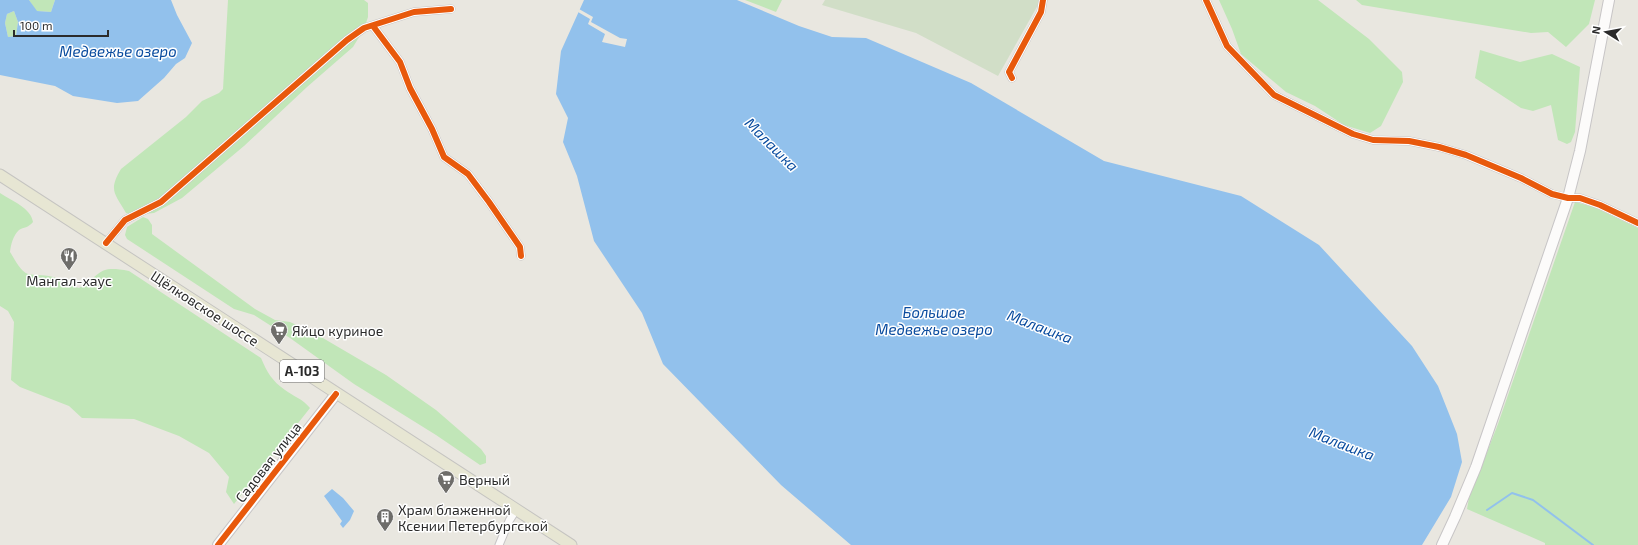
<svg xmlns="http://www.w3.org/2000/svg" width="1638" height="545" viewBox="0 0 1638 545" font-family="'Exo 2',sans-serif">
	<rect width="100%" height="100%" fill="#e9e7e0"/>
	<path fill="#c1e6b8" d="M29,0h26l-4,12 -15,-1z
		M228,0h136l4,3v14l-4,12 -11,18 -46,40 -63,59 -62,52 -28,15 -21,2 -7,-2c-11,-20 -18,-22 -5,-44l65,-52 16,-16 17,-8 4,-4z
		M745,0h37l-6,12z
		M1219,0h99l51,39 33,33 1,10 -22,44 -11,7 -26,-8 -29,-19 -29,-14 -45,-38 -9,-25z
		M1356,0h239l-6,24 -23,23 -18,-15 -17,1 -169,-28z
		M14,11l4,11 -2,14 -8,1 -3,-14 2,-9z
		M1480,50l40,12 32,-8 28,13 -5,65 -4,10 -4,2 -9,-4 -7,-35 -18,6 -12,-3 -46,-30z
		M0,193c12,8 31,15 33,29 -5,6 -9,5 -14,8 -6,6 -8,14 -9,22 4,6 10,19 18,22 9,2 18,0 28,4 8,3 14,8 23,10 24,-15 19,-23 50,-17l132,87c6,14 11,23 24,32 9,7 17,8 25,18l-76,96 -8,-12 3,-15 -20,-24 -30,-17 -45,-17 -52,-1 -13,-12 -49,-19 -9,-7 3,-58 -6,-11 -8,-5z
		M1575,202l19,5 44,21v317h-93v-2l-78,-34 2,-11 29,-74z
		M143,217l5,2 4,6v9l103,75 20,11 15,2 26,12 70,41 50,35 45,39 5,7v7l-6,2 -44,-30 -82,-51 -64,-46 -36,-23 -20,-6 -107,-70 -2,-4 2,-8z"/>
	<path fill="#d1dec7" d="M825,0h214l-1,5 -40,71 -82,-43 -94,-28z"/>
	<path fill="#92c1ec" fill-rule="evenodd" d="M0,0h29l8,11 14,1 4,-12h116l6,15 15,28 -7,15 -9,6 -12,14 -26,23 -21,2 -44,-7 -18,-10 -55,-11zM14,11l4,11 -2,14 -8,1 -3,-14 2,-9z
		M584,0h153l62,26 33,11 34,1 105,45 133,78 137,35 78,49 93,101 26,40 19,48 5,28 -11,35 -29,48h-571l-70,-60 -118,-121 -21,-51 -48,-72 -17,-65 -14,-34 5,-24 -12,-24 5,-43z
		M332,489l11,9 11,13 -4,9 -7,8 -3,-4 2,-3 -18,-25z"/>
	<path fill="#e9e7e0" d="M580,4l-1,5 14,8 -2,5 29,16 7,1 -2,8 -23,-5 3,-8 -17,-10 2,-5 -12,-7 -3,4z"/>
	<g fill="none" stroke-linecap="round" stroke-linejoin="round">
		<path stroke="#92c1ec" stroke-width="2" d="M1487,510l25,-17 21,7 60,45"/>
		<defs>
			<path id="street" d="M1206,0l21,46 47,49 79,39 20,6 36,1 30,6 27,8 55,23 31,16 16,4h12l20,7 38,18
				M373,26l27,36 10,26 22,41 12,28 24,17 21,28 31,45 1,9
				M1012,78l-3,-6 32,-60 2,-12
				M106,243l19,-23 36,-18 186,-162 17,-12 50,-16 37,-3
				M499,545l10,-24 7,-11"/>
			<path id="secondary" d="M218,545l118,-151
				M1442,545l13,-28 21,-50 92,-269 12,-47 29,-151"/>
			<path id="primary" d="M0,175l571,370"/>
		</defs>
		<use href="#street" stroke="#c7c5c6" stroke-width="9"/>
		<use href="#secondary" stroke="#c7c5c6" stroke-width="12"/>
		<use href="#primary" stroke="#c5c4c1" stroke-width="13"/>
		<use href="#street" stroke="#fcfbfa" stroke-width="7"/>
		<use href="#secondary" stroke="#fcfbfa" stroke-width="10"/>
		<use href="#primary" stroke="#e7e6d3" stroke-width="11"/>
		<defs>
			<path id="cycleway" d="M1206,0l21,46 47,49 79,39 20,6 36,1 30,6 27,8 55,23 31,16 16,4h12l20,7 38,18
				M373,26l27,36 10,26 22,41 12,28 24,17 21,28 31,45 1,9
				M1012,78l-3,-6 32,-60 2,-12
				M106,243l19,-23 36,-18 186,-162 17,-12 50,-16 37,-3
				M218,545l118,-151"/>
		</defs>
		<use href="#cycleway" stroke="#fff" stroke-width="8"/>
		<use href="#cycleway" stroke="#e8590c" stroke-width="6"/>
	</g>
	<defs>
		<symbol id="restaurant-pin" viewBox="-11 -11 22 30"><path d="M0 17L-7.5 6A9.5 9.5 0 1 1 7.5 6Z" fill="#6e6d6a" stroke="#fff"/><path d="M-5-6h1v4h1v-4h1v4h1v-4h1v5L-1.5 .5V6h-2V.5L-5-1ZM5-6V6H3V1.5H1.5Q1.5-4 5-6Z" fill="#fff"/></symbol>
		<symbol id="supermarket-pin" viewBox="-11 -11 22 30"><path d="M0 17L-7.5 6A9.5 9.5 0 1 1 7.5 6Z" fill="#6e6d6a" stroke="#fff"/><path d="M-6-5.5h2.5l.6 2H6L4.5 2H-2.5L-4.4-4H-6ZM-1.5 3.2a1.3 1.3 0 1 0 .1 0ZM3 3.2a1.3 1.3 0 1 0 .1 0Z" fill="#fff"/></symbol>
		<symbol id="building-pin" viewBox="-11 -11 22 30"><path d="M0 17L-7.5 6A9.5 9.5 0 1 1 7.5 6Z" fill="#6e6d6a" stroke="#fff"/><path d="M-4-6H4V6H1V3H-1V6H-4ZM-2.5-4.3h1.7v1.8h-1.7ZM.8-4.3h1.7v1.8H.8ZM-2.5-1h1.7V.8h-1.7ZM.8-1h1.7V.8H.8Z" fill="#fff"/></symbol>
	</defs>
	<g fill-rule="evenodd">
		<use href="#restaurant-pin" x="59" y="246" width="20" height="27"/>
		<use href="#supermarket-pin" x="269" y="320" width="20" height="27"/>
		<use href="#supermarket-pin" x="436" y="469" width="20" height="27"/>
		<use href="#building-pin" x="375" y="507" width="20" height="27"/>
	</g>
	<g text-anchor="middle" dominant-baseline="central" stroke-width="3" stroke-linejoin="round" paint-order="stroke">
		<rect fill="#fff" stroke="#6b6b6b" stroke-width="1" x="280" y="360" width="44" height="22" rx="3"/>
		<g font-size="13" font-weight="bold" fill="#2b2b2b">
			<text x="302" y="371">А-103</text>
		</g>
		<g font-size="14" fill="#2b2b2b" stroke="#fff" text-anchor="start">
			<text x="69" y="280" text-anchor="middle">Мангал-хаус</text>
			<text x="292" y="330">Яйцо куриное</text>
			<text x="459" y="479">Верный</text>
			<text x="398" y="509">Храм блаженной<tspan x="398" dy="16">Ксении Петербургской</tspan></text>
		</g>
		<g font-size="14" fill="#2b2b2b" stroke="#fff">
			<text transform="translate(205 308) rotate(33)">Щёлковское шоссе</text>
			<text transform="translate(268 462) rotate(-52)">Садовая улица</text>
		</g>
		<g font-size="15" font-style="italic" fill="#0a4c9f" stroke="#fff">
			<text x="118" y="51">Медвежье озеро</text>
			<text transform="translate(772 144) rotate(45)">Малашка</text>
			<text x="934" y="312">Большое<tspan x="934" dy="17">Медвежье озеро</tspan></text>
			<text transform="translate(1040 326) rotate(21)">Малашка</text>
			<text transform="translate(1342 443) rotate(21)">Малашка</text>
		</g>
	</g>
	<g transform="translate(1606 32) rotate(281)" stroke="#ffffff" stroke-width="3" paint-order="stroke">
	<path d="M0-3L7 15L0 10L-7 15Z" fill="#2b2b2b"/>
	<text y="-6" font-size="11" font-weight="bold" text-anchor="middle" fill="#2b2b2b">N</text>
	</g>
	<path d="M14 30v6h94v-6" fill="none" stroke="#2b2b2b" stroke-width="2"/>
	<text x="20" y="30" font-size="12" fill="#2b2b2b" stroke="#ffffff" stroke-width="3" paint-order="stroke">100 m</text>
</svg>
